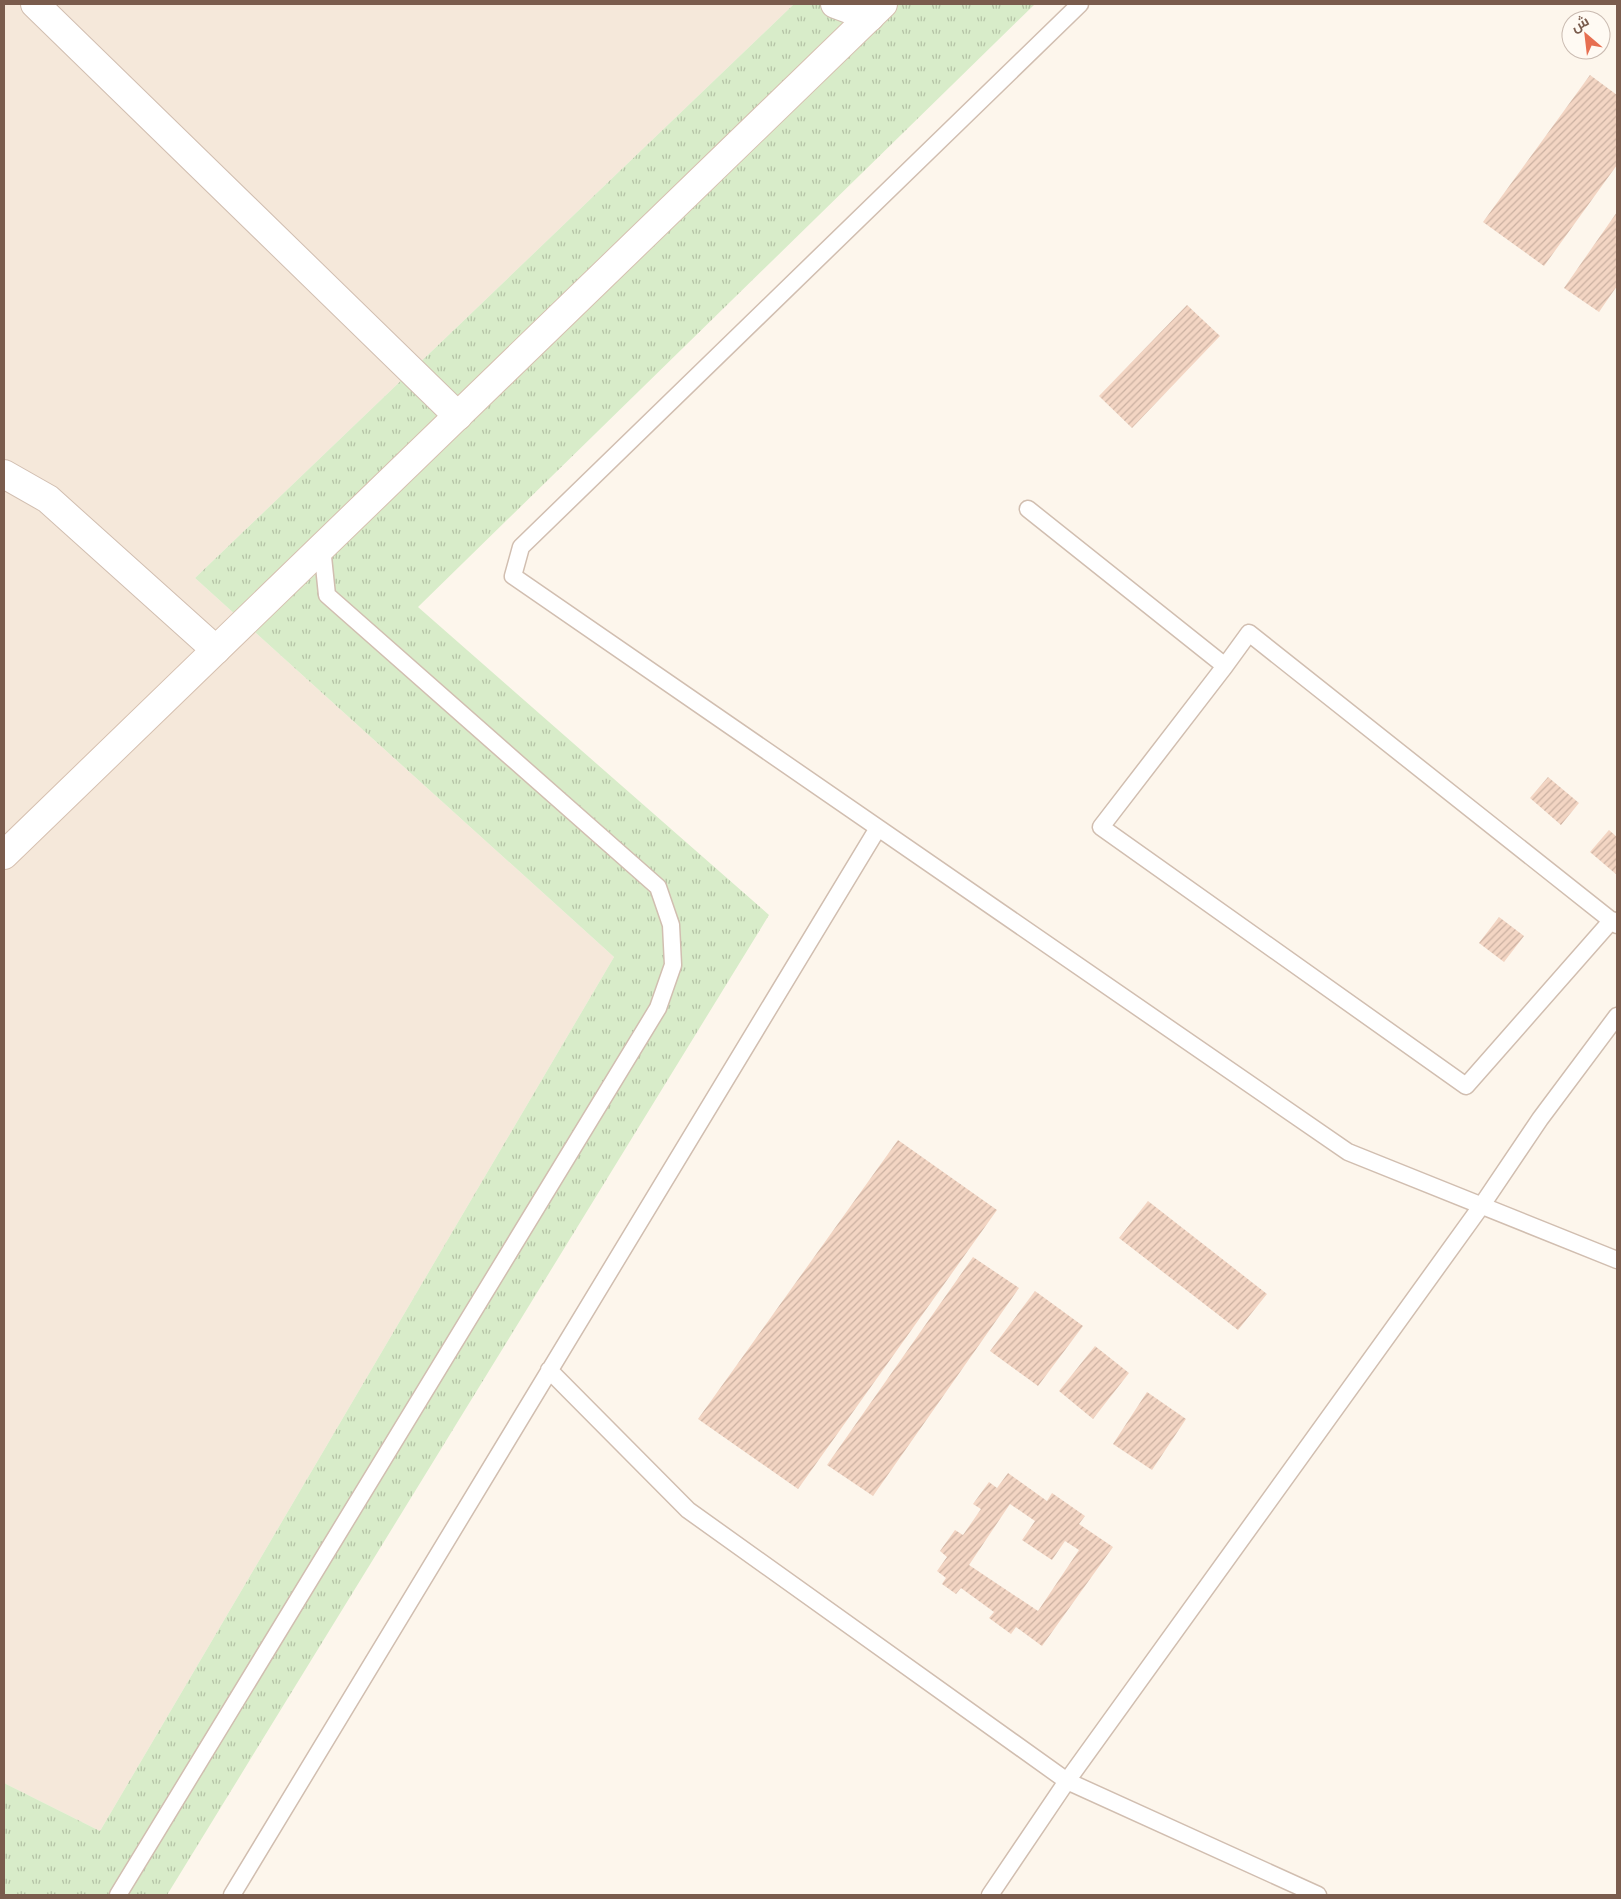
<svg xmlns="http://www.w3.org/2000/svg" width="1621" height="1899" viewBox="0 0 1621 1899" font-family="'PT Sans Narrow',Cairo,sans-serif">
	<defs>
		<pattern id="grass-tufts" width="24" height="20" patternUnits="userSpaceOnUse" patternTransform="scale(1.25)"><rect width="24" height="20" fill="#d8ecc9"/><path d="M3 7l-1-3M5 7V3M7 7l1-3M15 17l-1-3M17 17v-4M19 17l1-3" fill="none" stroke="#b4c2a5"/></pattern>
		<pattern id="building-hatch" width="6" height="6" patternUnits="userSpaceOnUse" patternTransform="scale(1.25)"><rect width="6" height="6" fill="#f3d5c3"/><path d="M-1 1l2-2M0 6l6-6M5 7l2-2" fill="none" stroke="#cab0a1"/></pattern>
	</defs>
	<rect width="100%" height="100%" fill="#fdf6ec"/>
	<path fill="#f5e8da" d="M4,4h790l-599,574 419,379 -514,874 -96,-48z"/>
	<path fill="url(#grass-tufts)" d="M794,4h241l-617,603 351,308 -602,980h-163v-112l96,48 514,-874 -419,-379z"/>
	<path fill="url(#building-hatch)" fill-rule="evenodd" d="M1590,75l27,20v70l-73,101 -61,-44z
		M1617,212v74l-18,26 -35,-24z
		M1187,305l33,31 -88,92 -33,-32z
		M1548,777l31,26 -18,22 -31,-27z
		M1609,830l8,7v38l-27,-23z
		M1499,917l25,19 -20,26 -25,-19z
		M898,1140l99,70 -199,279 -100,-70z
		M1148,1201l119,93 -29,36 -119,-92z
		M973,1257l46,31 -146,208 -46,-31z
		M1035,1291l48,35 -45,60 -48,-35z
		M1095,1346l34,27 -36,46 -34,-28z
		M1147,1392l39,27 -34,51 -39,-26z
		M1008,1473l39,28 5,-8 33,23 -6,8 34,23 -71,99 -26,-19 -5,7 -22,-16 5,-6 -33,-24 -5,6 -14,-10 4,-6 -9,-7 10,-14 -7,-6 15,-21 8,5 18,-26 -8,-5 16,-22 8,6zM1010,1504l25,17 -13,19 30,20 13,-19 14,9 -41,61 -69,-46z"/>
	<g fill="none" stroke-linecap="round" stroke-linejoin="round">
		<defs>
			<path id="lane" d="M1080,4l-559,543 -8,29 835,576 269,108
				M1028,509l197,157 24,-33 368,292
				M1225,666l-124,161 365,259 146,-166
				M549,1370l139,140 379,271 251,114
				M118,1895l540,-887 15,-43 -2,-40 -13,-38 -331,-292 -5,-48
				M232,1895l646,-1067
				M990,1895l77,-114 415,-576 58,-86 77,-103"/>
			<path id="street" d="M35,4l423,412
				M835,4l35,13
				M4,474l44,25 168,151"/>
			<path id="secondary" d="M4,855l879,-851"/>
		</defs>
		<use href="#lane" stroke="#d1beb0" stroke-width="19"/>
		<use href="#street" stroke="#d1beb0" stroke-width="30"/>
		<use href="#secondary" stroke="#d6c0b0" stroke-width="30"/>
		<use href="#lane" stroke="#fff" stroke-width="16"/>
		<use href="#street" stroke="#fff" stroke-width="28"/>
		<use href="#secondary" stroke="#fff" stroke-width="28"/>
	</g>
	<rect width="1621" height="1899" fill="none" stroke="#7a5c4d" stroke-width="10"/>
	<g transform="translate(1586 35) rotate(332)"><circle r="24" fill="#fffaf3" stroke="#cabbb1"/>
	<path d="M0-4L9 19L0 12L-9 19Z" fill="#e76f51"/>
	<text y="-8" font-size="14" font-weight="bold" text-anchor="middle" fill="#7a5c4d">ش</text>
	</g>
</svg>
